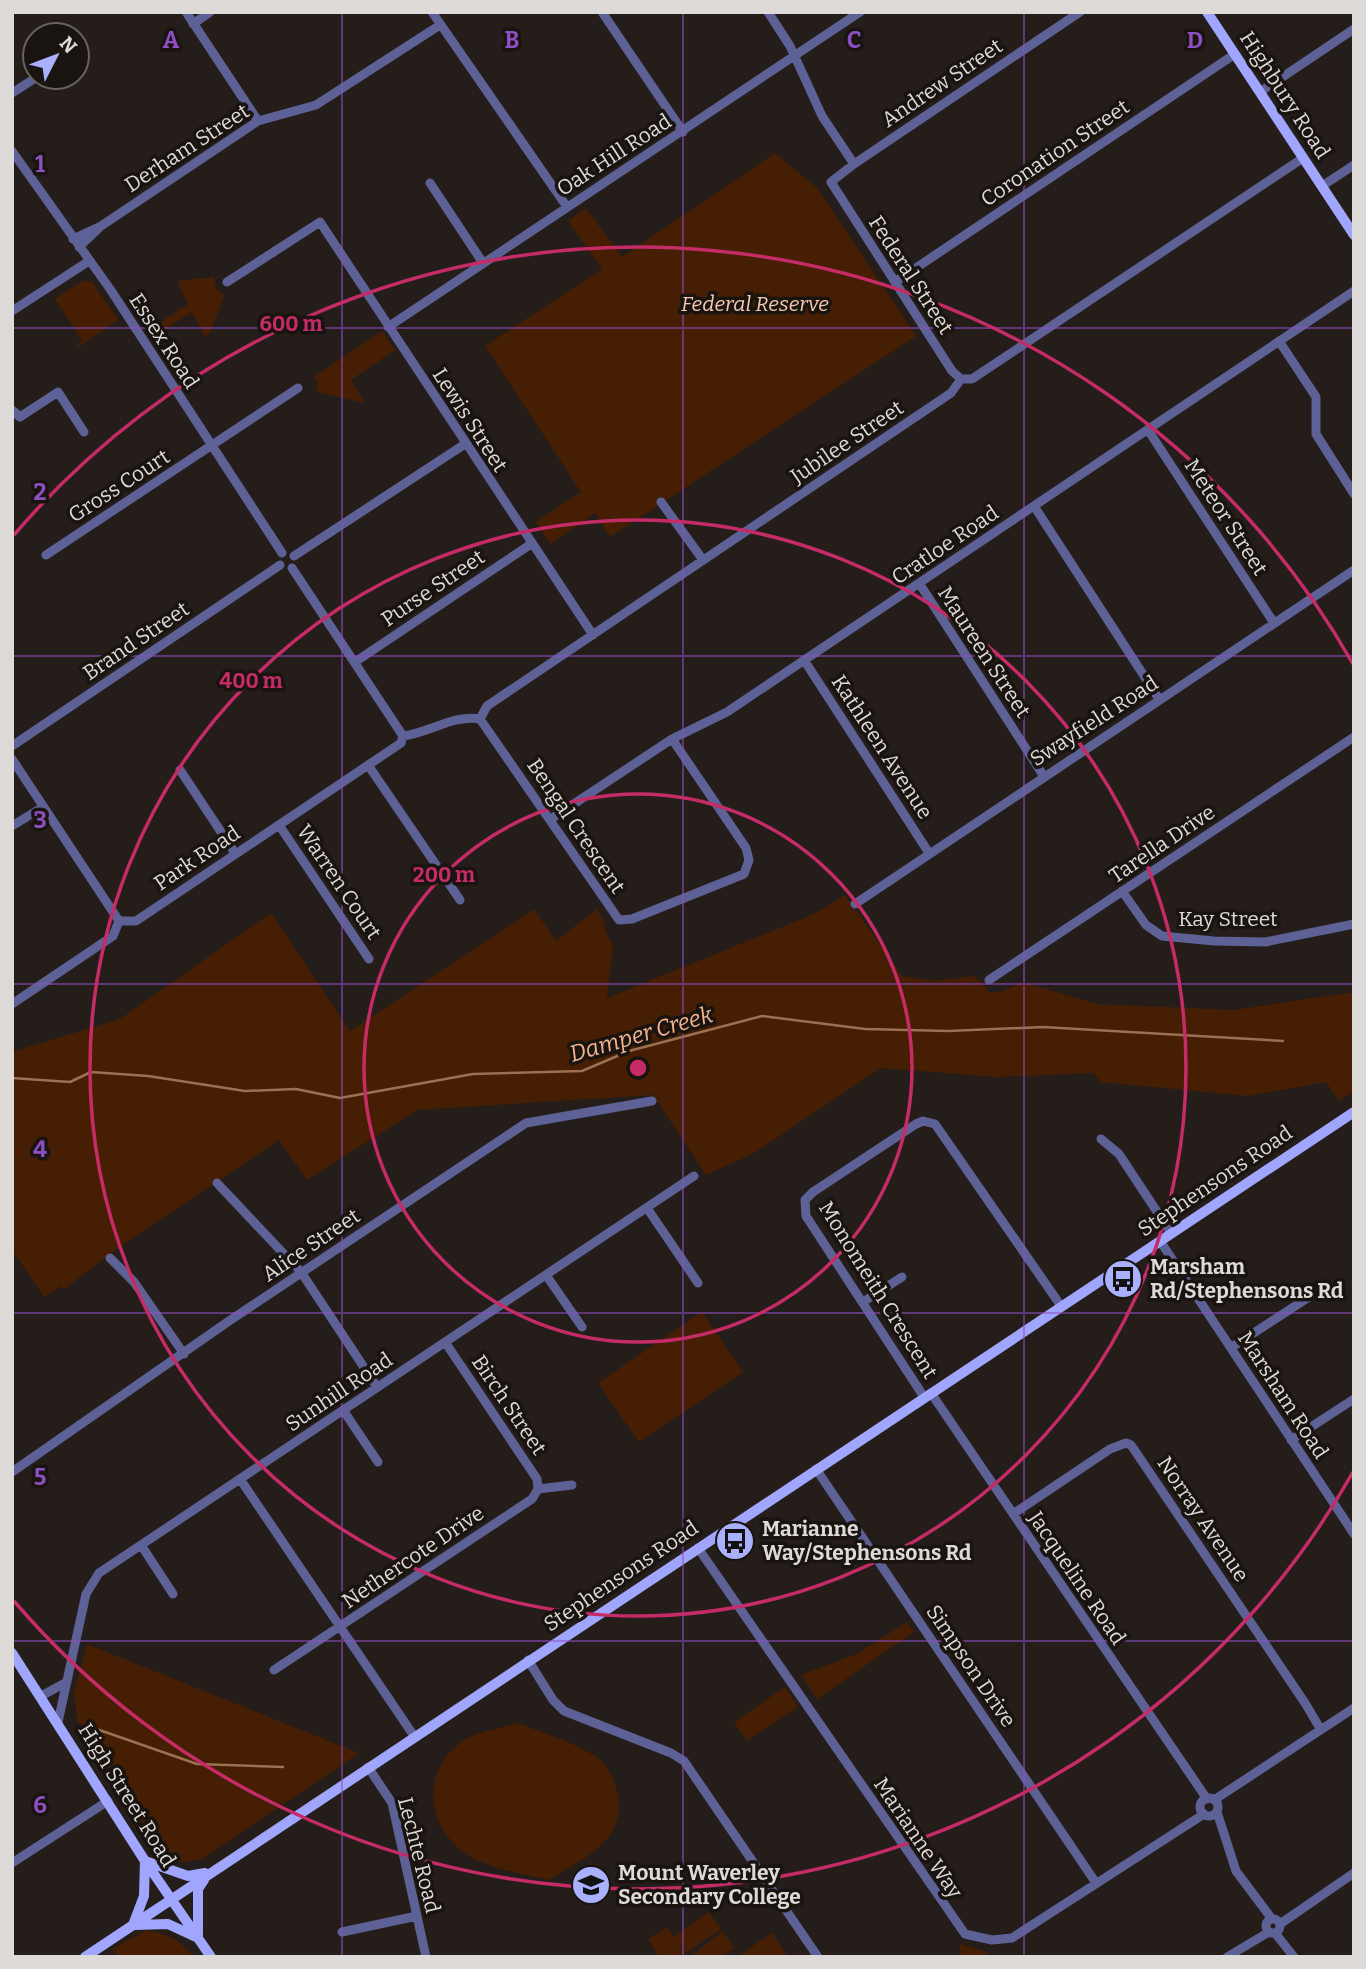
<svg xmlns="http://www.w3.org/2000/svg" width="1366" height="1969" viewBox="0 0 1366 1969" font-family="Bitter,serif">
	<rect width="100%" height="100%" fill="#241d1a"/>
	<path fill="#461e03" d="M775,153l43,36 98,147 -306,201 -15,-24 -45,31 -14,-22 45,-30 -96,-146 117,-77 -34,-48 18,-13 36,49z
		M214,277l2,12 8,7 -13,36 -6,5 -13,-25 -38,25 -5,-7 39,-26 -11,-23z
		M84,280l8,2 26,38 -39,27 -2,-3 5,-4 -27,-41z
		M382,331l13,19 -44,30 14,23 -49,-11 2,-8 -4,-7z
		M845,895l57,81 30,5 43,-5 14,16h12l21,-10 75,22 137,6 120,-18v99l-15,10 -13,-19 -78,14 -147,-14 -8,-9 -97,4 -115,-9 -127,85 -48,22 -53,-80 -236,15 -110,70 -28,-40 -164,110 -51,39 -3,-3 -17,11 -32,-47v-203l3,4 105,-32 151,-106 79,118 184,-122 22,32 41,-32c8,11 7,24 16,35l-6,54 207,-84z
		M702,1312l41,60 -104,70 -41,-59z
		M907,1622l7,10 -97,67 -16,-24 56,-21z
		M87,1644l272,109 -158,107 -21,2 -18,-7 -85,-135 -3,-27z
		M785,1687l13,20 -51,34 -13,-19z
		M518,1723c26,10 56,19 80,35 7,5 14,18 17,27 18,52 -28,72 -66,95 -22,-5 -46,-9 -68,-18 -53,-22 -67,-91 -15,-123 14,-8 36,-11 52,-16z
		M709,1912l12,17 -35,24 -11,-15 11,19h-27l-11,-18 19,-12 7,10z
		M147,1930c20,4 35,11 47,27h-77l-5,-8z
		M723,1931l11,17 -12,9h-33z
		M772,1933l16,24h-46l-2,-2z
		M960,1944l27,8 3,5h-30z"/>
	<g fill="none" stroke-linecap="round" stroke-linejoin="round">
		<path stroke="#9b7053" stroke-width="2.5" d="M12,1078l58,4 21,-10 57,4 97,15 51,-2 44,9 133,-24 109,-3 47,-20 133,-35 103,13 83,2 95,-4 240,14
			M85,1725l112,39 86,3"/>
		<path stroke="#5d6195" stroke-width="9" d="M186,12l72,109
			M432,12l135,195
			M602,12l81,120
			M768,12l22,34 32,70 32,48
			M193,24l17,-12
			M77,61l5,-1
			M1260,92l94,-63
			M12,93l25,-16
			M12,151l98,138 172,264
			M430,183l53,80
			M1322,186l32,-21
			M73,239l28,-13 157,-105 58,-16 124,-80
			M79,247l22,-21
			M227,282l93,-60 273,413
			M895,282l340,-228
			M12,311l77,-50
			M388,327l472,-315
			M1279,341l37,56v37l38,60
			M961,379l-9,-8 -121,-189 23,-18 226,-152
			M961,379h11l331,-221
			M12,410l8,7 38,-25 26,40
			M1148,430l126,193
			M661,502l42,58
			M1034,506l125,193
			M46,555l252,-167
			M294,556l171,-112
			M292,568l111,168
			M919,583l124,192
			M804,660l125,193
			M355,662l176,-118
			M480,719l139,201 13,-1 112,-45 5,-14 -3,-12 -74,-109
			M403,736c26,-3 51,-22 77,-17l7,-13 464,-313 10,-14
			M12,746l268,-181
			M12,759l107,162
			M368,765l92,135
			M180,770l55,83
			M551,819l121,-80 55,-27 627,-421
			M279,825l90,134
			M12,826l31,-19
			M1122,891l24,34 16,11 52,5 51,1 89,-18
			M855,904l499,-334
			M989,980l365,-243
			M12,1004l101,-68 6,-15h17l265,-178 2,-7
			M1101,1139l18,15 52,79
			M217,1183l84,89 76,115
			M647,1208l51,75
			M1160,1241l194,293
			M110,1258l24,24 50,72
			M546,1275l36,52
			M863,1302l39,-25
			M445,1342l92,137 1,10
			M1232,1347l77,-50
			M931,1393l276,406
			M924,1397l-118,-181 -1,-16 8,-8 103,-68 7,-3 12,3 126,182
			M343,1410l35,52
			M1291,1440l63,-41
			M816,1469l280,414
			M12,1472l217,-151 297,-198 126,-22
			M240,1479l174,257
			M538,1489l34,-4
			M1013,1514l97,-65 16,-6 5,2 174,258 16,27
			M141,1545l32,49
			M698,1548l267,386 27,6 20,-2 192,-124
			M528,1660l25,40 11,11 107,42 13,8 134,196
			M274,1670l258,-171 6,-10
			M41,1696l26,-14
			M58,1722l28,-128 13,-21 595,-397
			M368,1767l24,36 34,154
			M1200 1807a9 9 0 1 1 18 0a9 9 0 1 1-18 0Z
			M1214,1800l140,-92
			M1217,1812l19,59 36,48
			M12,1863l96,-62
			M1266 1926a7 7 0 1 1 14 0a7 7 0 1 1-14 0Z
			M1280,1924l74,-51
			M342,1932l75,-16
			M1275,1933l19,24
			M1227,1957l42,-25"/>
		<path stroke="#a0a6fd" stroke-width="10" d="M1207,12l147,223
			M12,1653l133,208 66,96
			M145,1861l43,15 17,-3
			M133,1925l11,-29 1,-35
			M135,1925l33,-1 28,13
			M198,1935v-46l6,-9
			M85,1957l1269,-845"/>
	</g>
	<path fill="none" stroke="#8f4fc4" stroke-width="2" stroke-opacity="0.55" d="M342,12v1945M683,12v1945M1024,12v1945M12,328h1342M12,656h1342M12,984h1342M12,1313h1342M12,1641h1342"/>
	<g fill="none" stroke="#c52b67" stroke-width="3.5">
		<circle cx="638" cy="1068" r="274"/>
		<circle cx="638" cy="1068" r="548"/>
		<path d="M1353 1472A821 821 0 0 1 14 1601M14 535A821 821 0 0 1 1353 664"/>
	</g>
	<defs>
		<symbol id="bus-disc" viewBox="-11 -11 22 22"><circle r="9.5" fill="#a9b0fc" stroke="#1a1411"/><path d="M-5-6H5V4H4V6H2V4H-2V6H-4V4H-5ZM-3.5-4V0h7V-4ZM-3.5 1.2v1.5H-2V1.2ZM2 1.2v1.5H3.5V1.2Z" fill="#111"/></symbol>
		<symbol id="school-disc" viewBox="-11 -11 22 22"><circle r="9.5" fill="#a9b0fc" stroke="#1a1411"/><path d="M0-5L7-2L0 1L-7-2ZM-4 1L0 2.5L4 1V4Q0 6-4 4Z" fill="#111"/></symbol>
	</defs>
	<g fill-rule="evenodd">
		<use href="#bus-disc" x="1101" y="1257" width="44" height="44"/>
		<use href="#bus-disc" x="713" y="1519" width="44" height="44"/>
		<use href="#school-disc" x="569" y="1863" width="44" height="44"/>
	</g>
	<g text-anchor="middle" dominant-baseline="central" stroke-width="7" stroke-linejoin="round" paint-order="stroke">
		<g font-size="21" fill="#dedad7" stroke="#1a1411">
			<text transform="translate(942 83) rotate(-34)">Andrew Street</text>
			<text transform="translate(1285 95) rotate(57)">Highbury Road</text>
			<text transform="translate(187 148) rotate(-33)">Derham Street</text>
			<text transform="translate(1055 153) rotate(-34)">Coronation Street</text>
			<text transform="translate(614 155) rotate(-33)">Oak Hill Road</text>
			<text transform="translate(911 275) rotate(57)">Federal Street</text>
			<text transform="translate(164 341) rotate(57)">Essex Road</text>
			<text transform="translate(470 420) rotate(57)">Lewis Street</text>
			<text transform="translate(847 442) rotate(-34)">Jubilee Street</text>
			<text transform="translate(119 486) rotate(-33)">Gross Court</text>
			<text transform="translate(1226 517) rotate(57)">Meteor Street</text>
			<text transform="translate(945 545) rotate(-34)">Cratloe Road</text>
			<text transform="translate(433 588) rotate(-34)">Purse Street</text>
			<text transform="translate(136 641) rotate(-34)">Brand Street</text>
			<text transform="translate(984 652) rotate(57)">Maureen Street</text>
			<text transform="translate(1094 721) rotate(-33)">Swayfield Road</text>
			<text transform="translate(882 747) rotate(57)">Kathleen Avenue</text>
			<text transform="translate(576 826) rotate(56)">Bengal Crescent</text>
			<text transform="translate(1162 844) rotate(-34)">Tarella Drive</text>
			<text transform="translate(197 858) rotate(-34)">Park Road</text>
			<text transform="translate(339 882) rotate(56)">Warren Court</text>
			<text x="1228" y="919">Kay Street</text>
			<text transform="translate(1215 1181) rotate(-34)">Stephensons Road</text>
			<text transform="translate(311 1245) rotate(-34)">Alice Street</text>
			<text transform="translate(878 1290) rotate(58)">Monomeith Crescent</text>
			<text transform="translate(339 1392) rotate(-34)">Sunhill Road</text>
			<text transform="translate(1283 1395) rotate(57)">Marsham Road</text>
			<text transform="translate(509 1405) rotate(56)">Birch Street</text>
			<text transform="translate(1203 1519) rotate(56)">Norray Avenue</text>
			<text transform="translate(413 1557) rotate(-34)">Nethercote Drive</text>
			<text transform="translate(621 1576) rotate(-34)">Stephensons Road</text>
			<text transform="translate(1077 1578) rotate(56)">Jacqueline Road</text>
			<text transform="translate(971 1666) rotate(56)">Simpson Drive</text>
			<text transform="translate(127 1795) rotate(58)">High Street Road</text>
			<text transform="translate(918 1838) rotate(56)">Marianne Way</text>
			<text transform="translate(419 1855) rotate(76)">Lechte Road</text>
		</g>
		<g font-size="21" font-style="italic" fill="#f5c8af" stroke="#1a1411">
			<text x="755" y="304">Federal Reserve</text>
		</g>
		<g font-size="21" font-weight="bold" fill="#dedad7" stroke="#1a1411" text-anchor="start">
			<text x="1150" y="1267">Marsham<tspan x="1150" dy="24">Rd/Stephensons Rd</tspan></text>
			<text x="762" y="1529">Marianne<tspan x="762" dy="24">Way/Stephensons Rd</tspan></text>
			<text x="618" y="1873">Mount Waverley<tspan x="618" dy="24">Secondary College</tspan></text>
		</g>
		<g font-size="23" font-style="italic" fill="#f5b48e" stroke="#1a1411">
			<text transform="translate(641 1034) rotate(-16)">Damper Creek</text>
		</g>
	</g>
	<g font-size="23" text-anchor="middle" font-weight="bold" fill="#8f4fc4" stroke="#1a1411" stroke-width="7" stroke-linejoin="round" paint-order="stroke">
		<text x="171" y="48">A</text>
		<text x="512" y="48">B</text>
		<text x="854" y="48">C</text>
		<text x="1195" y="48">D</text>
		<text x="40" y="172">1</text>
		<text x="40" y="500">2</text>
		<text x="40" y="828">3</text>
		<text x="40" y="1157">4</text>
		<text x="40" y="1485">5</text>
		<text x="40" y="1813">6</text>
	</g>
	<circle cx="638" cy="1068" r="10" fill="#c52b67" stroke="#1a1411" stroke-width="3.5"/>
	<g font-size="21" text-anchor="middle" font-weight="bold" fill="#c52b67" stroke="#1a1411" stroke-width="7" stroke-linejoin="round" paint-order="stroke">
		<text x="291" y="331">600 m</text>
		<text x="251" y="688">400 m</text>
		<text x="444" y="882">200 m</text>
	</g>
	<rect width="1366" height="1969" fill="none" stroke="#dedad7" stroke-width="28"/>
	<g transform="translate(56 56) rotate(48)"><circle r="33" fill="#1a1411" stroke="#686360" stroke-width="2"/>
	<path d="M0-5L12 26L0 18L-12 26Z" fill="#a9b0fc"/>
	<text y="-10" font-size="19" font-weight="bold" text-anchor="middle" fill="#dedad7">N</text>
	</g>
</svg>
